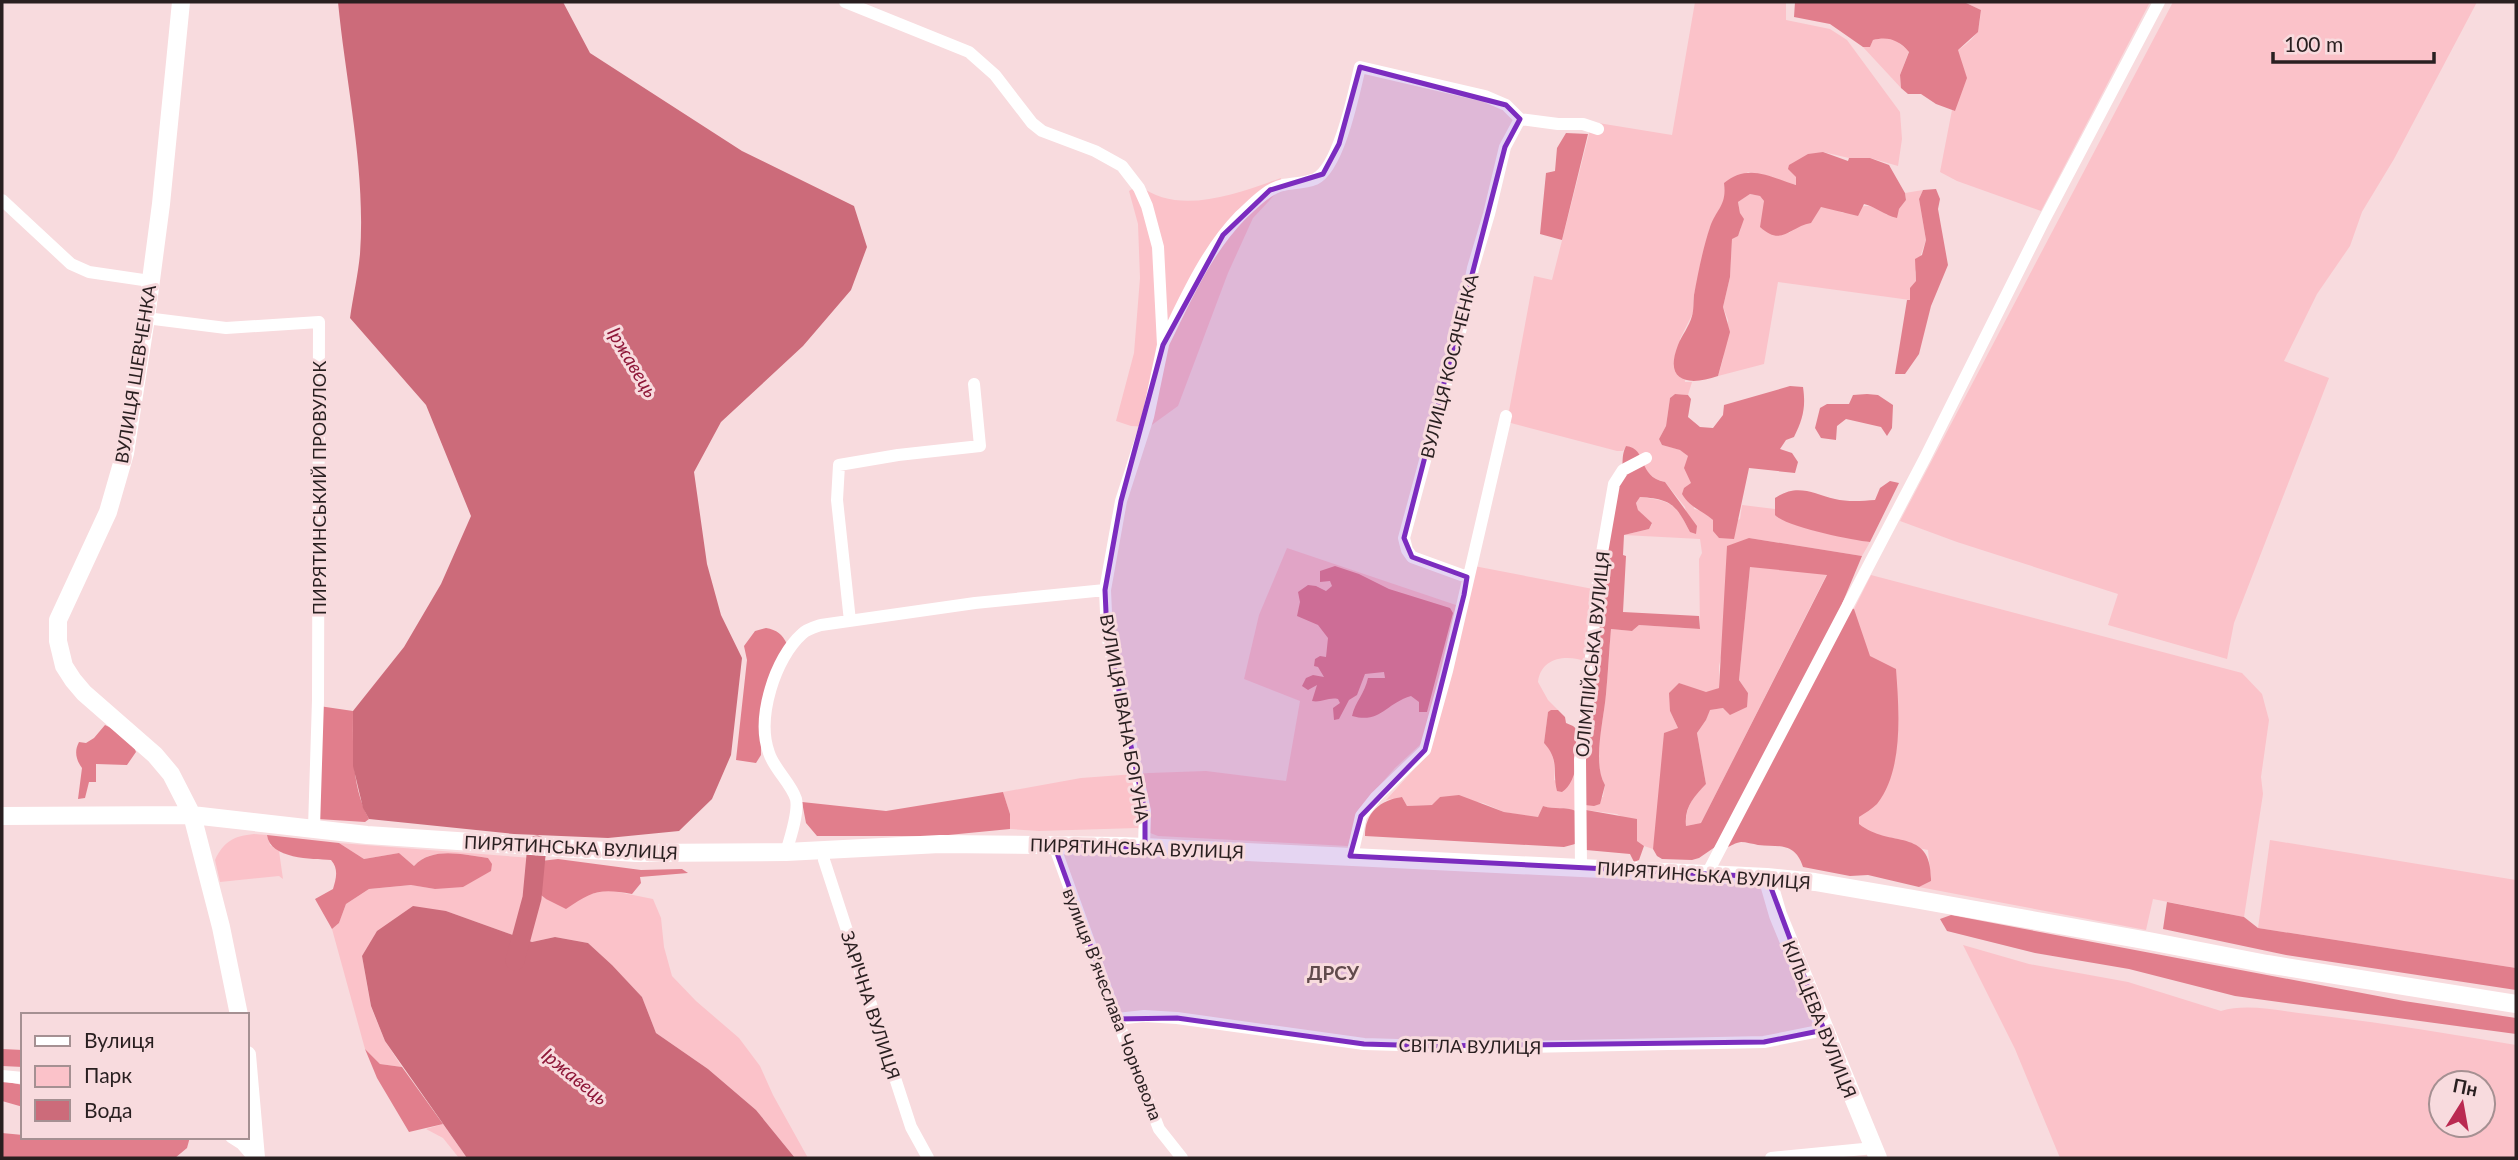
<svg xmlns="http://www.w3.org/2000/svg" width="2518" height="1160" viewBox="0 0 2518 1160" font-family="Lato,sans-serif">
	<rect width="100%" height="100%" fill="#f8dbde"/>
	<path fill="#fbc2c9" fill-rule="evenodd" d="M1695,2h91v18l44,9 17,11 53,72 2,27 -4,27 -28,-8h-21l-26,-6 -27,25 1,8 -49,-13 -22,25 -16,30 -17,72v14l-13,26 5,43h7l-4,13 -13,-1 -5,4 -4,28 -7,13 3,6 19,5 7,6 6,53 10,2 9,9v11l27,-12 2,-14 33,4v6l33,14 62,13 -8,14 -113,-18 -30,128v22l-13,5 -27,-10 -9,28 8,17 -25,121 -9,-3 -7,-5v-15l-20,-12 -31,-4 -4,-10 21,-3 2,-12c-13,-22 -1,-66 1,-91 2,-21 3,-43 5,-65l21,2 7,-6 61,4 -1,-70 3,-6 -2,-14 -76,-4 25,-6 3,-5 -14,-14 -2,-7 4,-6c32,4 35,6 50,35l-5,-25 -20,-25c-18,-4 -28,-22 -39,-36l-3,5h-6l-110,-29 27,-146 18,4 40,-158 80,13z
		M1964,2h186l-109,209 -84,-30 -17,-9 12,-62 3,1 3,-61c19,-13 21,-18 23,-40z
		M2173,2h304l-83,157 -32,53 -12,34 -33,48 -33,67 45,17 -95,245 -7,36 -119,-34 10,-31 -161,-52 -57,-21z
		M1883,37l12,3 14,11 -9,24 1,13 -38,-41h7l3,-7z
		M1281,178v10l-28,30 -25,55 -50,133 -29,21 -18,-1 -15,-5 18,-68 6,-75 -2,-54 -9,-33 10,-6c39,32 99,8 142,-7z
		M1923,190l-4,9 7,41 -11,32 1,9 -6,19 -132,-18 -14,82 -46,12 5,-17 5,-39 -5,-13 7,-30 2,-39c15,-5 8,-23 6,-36l12,-8 10,2 29,37 32,-26 12,1 10,5c18,-8 27,-11 44,2l12,-6 7,-9 -1,-7z
		M1287,548l169,57 -33,137 -28,26 -37,42 -10,36 -190,-10 -21,-8 -98,3 -29,-2v-15l-7,-22 78,-14 68,-5 57,-2 80,10 14,-80 -56,-22 15,-64z
		M1474,566l119,23 -6,73c-20,-8 -46,-5 -49,20l10,18 10,10 -10,2 -4,31c11,12 11,21 10,37l15,5 1,-8 6,-6v40c-11,-5 -21,-1 -33,-5l-5,12 -34,-6 -21,-9 -43,-6 -7,8 -26,1 -5,-9 -16,3 40,-44z
		M1750,566l77,8 -126,249 -15,3c-1,-19 7,-29 20,-42l-9,-51 9,-13 3,-10 14,-2 25,-15 -9,-13z
		M1871,575l371,98 20,21 7,26 -8,57 2,17 -19,123 -91,-18 -7,31 -227,-43 12,-6 -3,-31 -117,-25 43,-216z
		M254,834l13,1 3,10 9,6 4,28 -4,-3 -59,6 -5,-22c9,-19 19,-24 39,-26z
		M2270,840l246,40v88l-258,-40z
		M339,843l193,15 -2,28 16,13 40,-4 22,-5 45,9 8,19 3,29 8,29 24,25 43,37 21,28 13,29 35,63h-13l-39,-48 -48,-41 -52,-36 -14,-36 -30,-32 -24,-22 -33,-6 -23,5 -86,-31 -84,45 9,51 14,34 17,26 -22,-3 -15,-15 -33,-120 7,-6 7,-19 23,-15 43,-4 23,4 56,-18 -3,-13c-24,-3 -56,-12 -74,8l-15,-13 -35,6z
		M1963,945l66,19 99,18 93,29c26,-8 58,0 86,3 70,8 139,19 209,31v113h-456l-45,-109zM2441,1083h42v42h-42z
		M443,1124l24,34h-8l-16,-20 -17,-9z"/>
	<path fill="#e17e8c" fill-rule="evenodd" d="M1795,2h169l17,8 -3,22 -20,18 9,28 -12,33 -19,-7 -15,-10h-13l-7,-6 -1,-13 9,-23c-10,-12 -21,-16 -36,-12l-3,7h-7l-33,-23 -36,-7z
		M1566,133l22,1 -26,106 -22,-6 6,-61 9,-2 2,-23z
		M1823,152l25,9 1,-3h21l19,7 16,28 1,7 -7,9 -2,9c-13,-3 -21,-11 -33,-14l-6,12 -37,-9 -10,16c-22,4 -29,24 -51,4l4,-26 -4,-5 -10,-2 -12,8 2,11 4,6 -6,17 -6,3 -2,38 -7,30 7,25 -12,44c-28,10 -55,7 -40,-31 4,-10 11,-18 14,-29 2,-6 1,-14 2,-21 4,-22 9,-47 16,-68 7,-19 17,-22 14,-44 24,-20 46,-6 72,2v-8l-8,-8 1,-4 19,-11z
		M1936,189l4,10 -2,10 10,56 -17,41 -12,48 -14,20h-10l12,-74h3v-12l6,-7 -1,-22 7,-4 4,-15 -7,-41 4,-9z
		M1790,386l13,1c3,20 0,32 -9,50l-8,3 -6,9 12,4 6,9 -3,11 -46,-5 -15,71 -15,-1 -6,-7v-11c-11,-10 -23,-12 -31,-26l2,-6 7,-5 -7,-15 4,-12 -8,-6 -18,-5 -3,-6 7,-13 4,-28 5,-4 13,1 3,4 -3,18 12,10 13,1 10,-13 1,-10z
		M1867,394l11,1 15,10 -1,23 -5,8 -6,-9 -35,-8 -9,7 -1,14 -15,-2 -6,-10 5,-20 7,-4h22l4,-9z
		M1626,446c22,2 11,31 39,36l32,44 -1,8 -6,-2c-14,-27 -18,-33 -50,-35l-4,6 2,7 14,13 -3,6 -25,6 -1,20 3,1 -3,56 76,4 1,13 -61,-4 -7,6 -21,-2c-2,22 -3,44 -5,65 -2,25 -14,69 -1,91l-5,19 -6,2 -9,-1 -5,-19 12,-121 24,-181c11,-18 3,-24 10,-38z
		M1890,481l9,2 -29,59c-18,-2 -84,-15 -95,-27v-17c22,-15 37,-5 60,1 12,3 27,2 40,1l5,-12z
		M1749,538l113,18 -20,48 12,5 16,47 26,13c3,41 8,101 -19,135 -5,5 -12,9 -18,13v7c31,25 73,2 72,57l-12,6 -51,-12 -18,1 -47,-9c-8,-25 -24,-20 -45,-22 -5,-1 -12,-3 -17,-3 -12,2 -8,7 -26,5l-16,11 -7,2 -30,-1 -5,-3 -4,-7 11,-116 14,-5 -8,-17 -1,-18 10,-10 27,9 13,-4 8,-142zM1750,567l77,8 -126,248 -15,3c-2,-19 8,-29 20,-42l-9,-51 9,-13 4,-10 13,-2 7,7 17,-8 1,-14 -9,-13z
		M1335,566l24,8 30,15 61,19 3,5 -26,99h-8v-10l-8,-6c-26,8 -31,28 -59,20 3,-14 13,-23 16,-38h17l-1,-6 -19,2 -8,21 -8,5 -10,19 -5,1 -1,-12 7,-5 -2,-4c-10,-2 -17,4 -26,2l5,-16 -9,5 -6,-4 4,-8 7,-3 11,2 -6,-10 -4,-1 1,-7 5,-3 6,1 2,-19 -10,-13 -21,-9 3,-14 -2,-10 10,-7 8,1 10,5 6,-5 -2,-5 -10,1v-11z
		M766,628c11,2 16,6 21,16l-26,75v36l-5,8 -20,-3 11,-100 -3,-14 11,-15z
		M319,706l34,5c0,37 -2,75 16,108l-4,3 -47,-3z
		M1551,710h7l7,7 1,6 7,3 8,7c-2,18 -4,50 -19,59l-5,-1c-5,-21 3,-30 -13,-48l4,-31z
		M105,725c14,7 26,11 31,27l-9,13 -31,-1v18h-7l-4,16 -7,1 4,-31c-6,-8 -8,-17 -3,-26l7,1 8,-5z
		M1003,792l7,22v15l-72,7h-121l-11,-13 -4,-21 84,9z
		M1459,795l45,17 34,5 5,-11c12,4 22,0 33,5l-1,33 -11,3 -199,-11c0,-23 15,-36 37,-39l5,9 25,-1 8,-8z
		M1586,810l51,9v22l7,5 -5,14 -5,2 -4,-8 -44,-4z
		M267,835l72,8 25,16 35,-6 15,13c19,-20 49,-11 74,-8l4,6 -1,7 -28,16 -28,2 -24,-4 -42,4 -23,15 -7,19 -7,6 -17,-30 18,-10c3,-10 6,-20 -2,-29 -19,-1 -61,-1 -64,-25z
		M558,859l83,11 41,-1 6,4 -48,4 1,6 -9,11c-32,-6 -40,-3 -66,15l-20,-10 -10,-8 5,-30z
		M2167,902l77,15 14,11 258,40v22l-230,-35 -123,-26z
		M1951,915l453,86 112,17v16l-281,-38 -106,-27 -94,-16 -88,-22 -7,-12z
		M2,1049l21,1v17l-21,-1z
		M365,1049l15,15 22,3 41,57 -34,8 -32,-54z
		M2,1081l21,4v22l-21,-6z
		M2,1133l21,2v2h167l-3,11 -12,10h-173z"/>
	<path fill="#cc6b7a" d="M338,2h225l27,51 152,98 112,55 13,41 -16,43 -48,56 -82,76 -27,50 13,92 14,51 21,43 -11,97 -19,44 -33,32 -71,7 -94,-4 -145,-15 -6,-11 -10,-42v-55l51,-64 37,-63 30,-68 -45,-111 -76,-87c3,-21 8,-43 10,-64 6,-84 -14,-169 -22,-252z
		M413,906l33,5 86,31 23,-5 33,6 24,22 30,32 14,36 52,36 48,41 39,48h-328l-82,-117 -14,-35 -9,-50 15,-25z"/>
	<g fill="none" stroke-linecap="round" stroke-linejoin="round">
		<path stroke="#cc6b7a" stroke-width="19" d="M515,961l17,-63 5,-53"/>
		<path stroke="#fff" stroke-width="12" d="M845,2l124,50 26,23 37,48 10,8 53,20 27,15 17,22 8,18 11,41 5,98 -15,72 -27,84 -16,89 2,45 38,176 -1,36
			M2,200l69,64 18,8 61,9
			M146,318l80,10 93,-6 -1,378 -4,128
			M1163,344c22,-44 42,-92 77,-128 12,-11 26,-27 43,-31 10,-2 22,-2 32,-6 24,-11 39,-87 45,-112l125,29 21,9 14,14 38,5h25l15,5
			M1467,577l-55,-20 -5,-7 -3,-12 57,-210 12,-60 16,-54 16,-67 15,-28
			M850,621l-13,-121 2,-35 59,-10 82,-9 -6,-62
			M1054,845l63,174 42,110 23,29
			M824,850v10l87,267 17,31
			M786,852c4,-13 13,-40 10,-53 -5,-16 -22,-30 -27,-46 -13,-35 6,-95 33,-119 5,-5 13,-7 19,-9l154,-22 130,-13
			M1352,856l9,-40 15,-19 49,-47 22,-79 59,-255
			M1581,867l-1,-108 9,-64 1,-27 9,-98 15,-86 9,-14 23,-12
			M1707,874l218,-416 118,-236 116,-220
			M1117,1019l27,-3 33,2 187,26 68,2 94,1 238,-5 60,-12
			M2,1076l21,2
			M231,1137l11,7 12,14
			M1771,1158l103,-10"/>
		<path stroke="#fff" stroke-width="18" d="M181,2l-20,202 -15,114 -21,135 -17,59 -50,108v21l6,25 9,14 11,13 71,62 16,19 21,41 29,112 18,88
			M2,816l190,-1 175,20 269,18 150,-1 154,-8 183,2 644,31 48,5 99,17 235,42 118,23 249,40
			M1767,877l11,38 100,243
			M247,1055l9,103"/>
	</g>
	<path fill="#7b2cbf" fill-opacity="0.2" stroke="#7b2cbf" stroke-width="5" stroke-linejoin="round" d="M1360,67l146,38 14,14 -15,28 -101,391 8,19 55,20 -3,18 -39,155 -64,66 -11,40 417,21 57,153 -60,12 -332,4 -68,-2 -187,-26 -60,1 -63,-174 91,2v-36l-38,-176 -2,-45 16,-89 42,-156 60,-110 47,-45 53,-16 16,-30z"/>
	<g text-anchor="middle" dominant-baseline="central" stroke-width="6" stroke-linejoin="round" paint-order="stroke">
		<g font-size="18" fill="#291f20" stroke="#f8dbde">
			<text transform="translate(1449 366) rotate(-76)">ВУЛИЦЯ КОСЯЧЕНКА</text>
			<text transform="translate(135 374) rotate(-81)">ВУЛИЦЯ ШЕВЧЕНКА</text>
			<text transform="translate(319 488) rotate(-90)">ПИРЯТИНСЬКИЙ ПРОВУЛОК</text>
			<text transform="translate(1592 654) rotate(-84)">ОЛІМПІЙСЬКА ВУЛИЦЯ</text>
			<text transform="translate(1125 718) rotate(80)">ВУЛИЦЯ ІВАНА БОГУНА</text>
			<text transform="translate(571 847) rotate(3)">ПИРЯТИНСЬКА ВУЛИЦЯ</text>
			<text transform="translate(1137 848) rotate(2)">ПИРЯТИНСЬКА ВУЛИЦЯ</text>
			<text transform="translate(1704 875) rotate(4)">ПИРЯТИНСЬКА ВУЛИЦЯ</text>
			<text transform="translate(1113 1004) rotate(69)">вулиця Вʼячеслава Чорновола</text>
			<text transform="translate(871 1005) rotate(72)">ЗАРІЧНА ВУЛИЦЯ</text>
			<text transform="translate(1820 1019) rotate(68)">КІЛЬЦЕВА ВУЛИЦЯ</text>
			<text transform="translate(1470 1046) rotate(1)">СВІТЛА ВУЛИЦЯ</text>
		</g>
		<g font-size="19" font-style="italic" fill="#8f1839" stroke="#f8dbde">
			<text transform="translate(633 362) rotate(59)">Іржавець</text>
			<text transform="translate(575 1076) rotate(39)">Іржавець</text>
		</g>
		<g font-size="19" font-weight="bold" fill="#614a4c" stroke="#f8dbde">
			<text x="1333" y="972">ДРСУ</text>
		</g>
	</g>
	<rect width="2518" height="1160" fill="none" stroke="#291f20" stroke-width="7"/>
	<rect x="21" y="1013" width="228" height="126" fill="#f8dbde" stroke="#a59092" stroke-width="2"/>
	<rect x="35" y="1036" width="35" height="10" fill="#ffffff" stroke="#a59092" stroke-width="2"/>
	<text x="84" y="1048" font-size="21" fill="#291f20">Вулиця</text>
	<rect x="35" y="1066" width="35" height="21" fill="#fbc2c9" stroke="#a59092" stroke-width="2"/>
	<text x="84" y="1083" font-size="21" fill="#291f20">Парк</text>
	<rect x="35" y="1100" width="35" height="21" fill="#cc6b7a" stroke="#a59092" stroke-width="2"/>
	<text x="84" y="1118" font-size="21" fill="#291f20">Вода</text>
	<g transform="translate(2462 1104) rotate(11)"><circle r="33" fill="#f8dbde" stroke="#a59092" stroke-width="2"/>
	<path d="M0-5L12 26L0 18L-12 26Z" fill="#ba2950"/>
	<text y="-10" font-size="19" font-weight="bold" text-anchor="middle" fill="#291f20">Пн</text>
	</g>
	<path d="M2273 52v10h161v-10" fill="none" stroke="#291f20" stroke-width="3.5"/>
	<text x="2284" y="52" font-size="21" fill="#291f20" stroke="#f8dbde" stroke-width="5" paint-order="stroke">100 m</text>
</svg>
